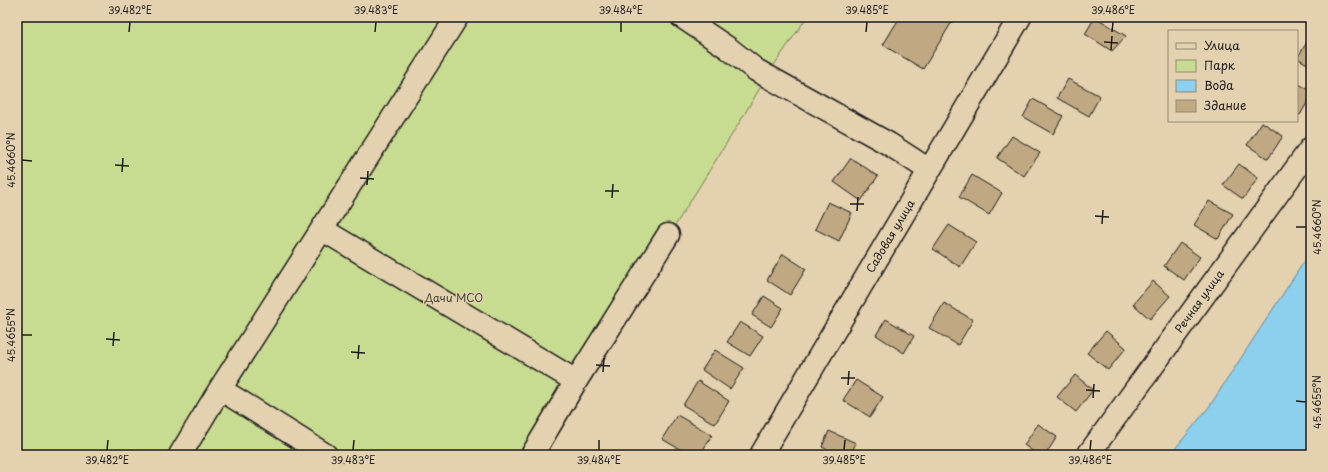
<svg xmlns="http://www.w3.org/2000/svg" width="1328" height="472" viewBox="0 0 1328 472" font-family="'Playpen Sans',sans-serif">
	<rect width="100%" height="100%" fill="#e4d1af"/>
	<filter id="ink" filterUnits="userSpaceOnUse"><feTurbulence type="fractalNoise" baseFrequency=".025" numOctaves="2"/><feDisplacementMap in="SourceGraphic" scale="8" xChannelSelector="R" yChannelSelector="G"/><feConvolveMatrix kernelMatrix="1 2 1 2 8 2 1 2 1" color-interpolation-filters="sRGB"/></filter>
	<g filter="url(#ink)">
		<path fill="#c8dc91" stroke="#727c56" d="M17,17h790l-35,51 -33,55 -207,332h-515z"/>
		<path fill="#8cd0ee" stroke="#5f889a" d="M1311,251v204h-141l39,-48z"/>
		<path fill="#c0a882" stroke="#1c1c1c" d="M900,17h55l-32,52 -40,-24z
			M1095,17l31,19 -14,15 -27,-17z
			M1311,36v30l-14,-8z
			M1068,79l32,17 -11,20 -32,-18z
			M1297,83l14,8v5l-11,19 -3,-1z
			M1033,99l30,17 -10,18 -30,-17z
			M1262,122l21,14 -15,23 -21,-14z
			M1012,136l28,17 -16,23 -27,-18z
			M851,158l27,18 -17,25 -27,-19z
			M1239,164l19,14 -15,21 -20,-14z
			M972,175l30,18 -13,22 -30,-18z
			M1209,201l24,13 -15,25 -24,-14z
			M828,202l24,11 -13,28 -24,-12z
			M949,225l27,17 -16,25 -27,-18z
			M1180,243l20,14 -16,23 -20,-14z
			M783,254l23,15 -16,26 -23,-15z
			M1153,281l17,15 -20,23 -17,-15z
			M764,296l19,12 -12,19 -19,-12z
			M944,303l29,17 -15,25 -29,-17z
			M886,319l28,17 -10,17 -28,-18z
			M740,322l23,14 -13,20 -23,-14z
			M1106,331l20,17 -18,22 -21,-17z
			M715,350l29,18 -14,21 -28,-19z
			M1075,375l18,15 -17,22 -19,-15z
			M856,380l27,17 -13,20 -27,-17z
			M698,381l31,20 -14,23 -32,-19z
			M677,415l35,20 -12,20h-10l-28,-16z
			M1038,424l19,13 -12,18h-7l-14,-10z
			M829,431l27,12 -6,12h-12l-16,-8z"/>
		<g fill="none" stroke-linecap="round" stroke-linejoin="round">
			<defs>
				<path id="minor" d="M682,17l46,31 28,22 133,74 40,26
					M323,230l253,151
					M220,389l106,66
					M180,455l40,-66 237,-372
					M532,455l44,-74 92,-146
					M761,455l259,-438
					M1088,455l223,-307"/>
			</defs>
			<use href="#minor" stroke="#1c1c1c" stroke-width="25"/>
			<use href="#minor" stroke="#e4d1af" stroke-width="22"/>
		</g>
	</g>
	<path fill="none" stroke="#1c1c1c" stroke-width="1.5" d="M129,32l1,-10M375,32l1,-10M621,32v-10M866,32l1,-10M1112,32l1,-10M1104,42l14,1M1111,50l1,-14M22,160l10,1M115,165l14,1M122,172l1,-14M360,178l14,1M367,185l1,-14M605,191h14M612,198l1,-14M850,204h14M857,211l1,-14M1095,216l14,1M1102,224l1,-14M1296,227h10M22,335h10M106,339l14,1M113,346l1,-14M351,352l14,1M358,359l1,-14M596,365l14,1M603,372l1,-14M841,378h14M848,385l1,-14M1086,390l14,1M1093,398l1,-14M1296,401l10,1M107,450l1,-10M353,450l1,-10M599,450v-10M844,450l1,-10M1090,450l1,-10"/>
	<g text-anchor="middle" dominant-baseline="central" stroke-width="3" stroke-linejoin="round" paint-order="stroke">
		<g font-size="11" fill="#1c1c1c" stroke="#e4d1af">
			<text transform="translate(890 236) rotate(-59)">Садовая улица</text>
			<text transform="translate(1199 301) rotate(-54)">Речная улица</text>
		</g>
		<g font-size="11" fill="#3e4233" stroke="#e4d1af">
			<text x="454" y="297">Дачи МСО</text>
		</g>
	</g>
	<rect width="1328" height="472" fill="none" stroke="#e4d1af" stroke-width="44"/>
	<rect x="1168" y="30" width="130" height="92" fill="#e4d1af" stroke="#948974"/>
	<rect x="1176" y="43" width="20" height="6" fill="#e4d1af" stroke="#948974"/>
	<text x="1204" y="50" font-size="12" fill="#1c1c1c">Улица</text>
	<rect x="1176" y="60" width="20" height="12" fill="#c8dc91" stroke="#948974"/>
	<text x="1204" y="70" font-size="12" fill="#1c1c1c">Парк</text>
	<rect x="1176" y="80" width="20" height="12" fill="#8cd0ee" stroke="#948974"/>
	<text x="1204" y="90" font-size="12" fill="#1c1c1c">Вода</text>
	<rect x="1176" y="100" width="20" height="12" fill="#c0a882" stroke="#948974"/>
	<text x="1204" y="110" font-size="12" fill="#1c1c1c">Здание</text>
	<rect x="22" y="22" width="1284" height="428" fill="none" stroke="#1c1c1c" stroke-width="1.5"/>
	<g font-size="10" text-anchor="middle" fill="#1c1c1c">
		<text x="130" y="14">39.482°E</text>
		<text x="376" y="14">39.483°E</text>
		<text x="621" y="14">39.484°E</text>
		<text x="867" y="14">39.485°E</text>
		<text x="1113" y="14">39.486°E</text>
		<text transform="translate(11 160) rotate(-90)" y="4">45.4660°N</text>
		<text transform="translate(1317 227) rotate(-90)" y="4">45.4660°N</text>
		<text transform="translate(11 335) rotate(-90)" y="4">45.4655°N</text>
		<text transform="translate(1317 402) rotate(-90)" y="4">45.4655°N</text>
		<text x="107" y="464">39.482°E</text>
		<text x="353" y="464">39.483°E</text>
		<text x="599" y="464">39.484°E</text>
		<text x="844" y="464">39.485°E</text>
		<text x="1090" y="464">39.486°E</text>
	</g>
</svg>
